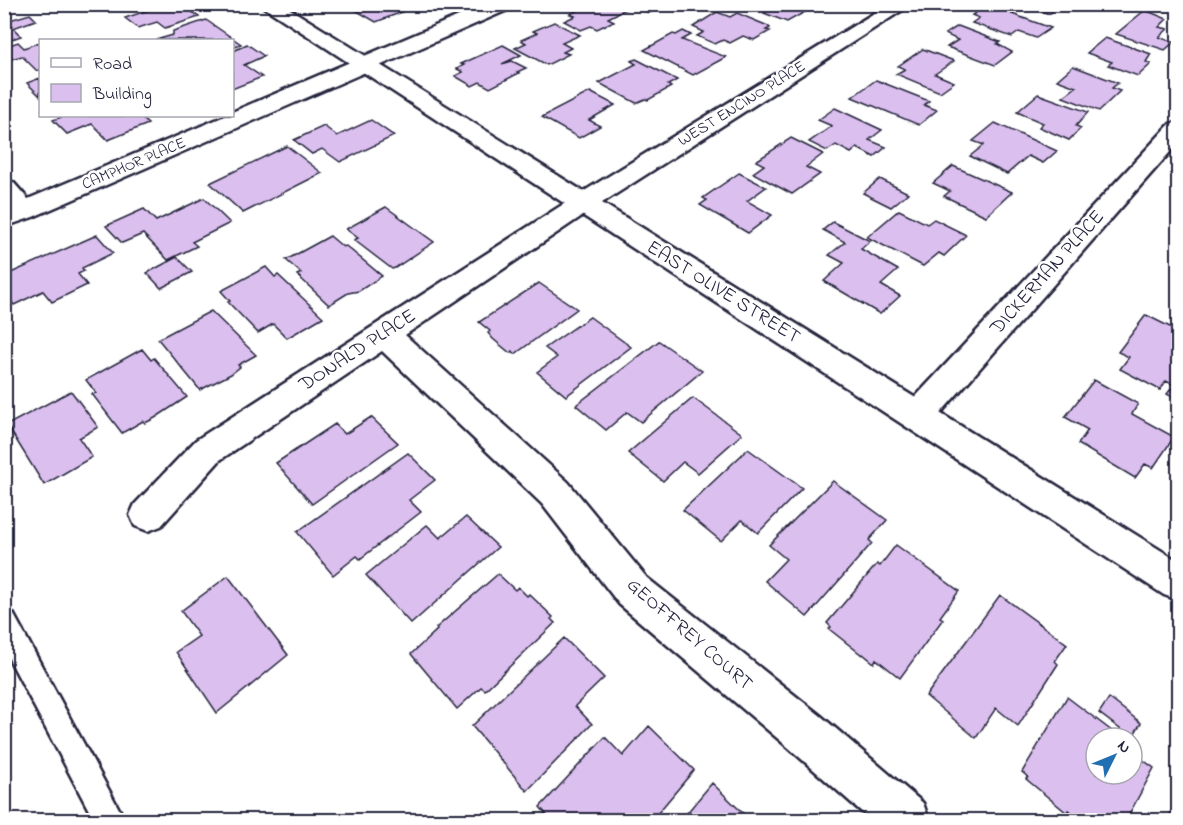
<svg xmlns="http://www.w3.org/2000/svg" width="1183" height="825" viewBox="0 0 1183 825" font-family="'Indie Flower',sans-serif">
	<rect width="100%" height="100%" fill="#fff"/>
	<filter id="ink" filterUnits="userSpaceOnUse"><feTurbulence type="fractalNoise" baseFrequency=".0167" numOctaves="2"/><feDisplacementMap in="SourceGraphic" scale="12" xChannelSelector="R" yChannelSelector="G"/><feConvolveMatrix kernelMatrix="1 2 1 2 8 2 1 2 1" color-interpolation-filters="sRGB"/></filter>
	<g filter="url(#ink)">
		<path fill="#dbbfee" stroke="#22223b" stroke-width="1.5" d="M146,4h35l18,13 -34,11 -8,-6 -19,6 -13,-10 27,-9z
			M355,4h38l-3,1 12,7 -26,10 -26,-15z
			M591,4h25l10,5 -18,9 6,3 -17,8 -6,-3 -10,4 -17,-9 11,-5 -5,-2z
			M632,4h49l-14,7 -8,-3 -10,5z
			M757,4h41l9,4 -5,3 3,1 -18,10 -23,-9 5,-3z
			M989,4h10l18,7 -5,3 39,14 -15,10 -17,-6 -7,5 -40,-14 7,-5 -7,-3z
			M1021,4h41l-13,10z
			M1145,10l22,9 -8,8 9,2 -9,8 15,5 -9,8 -49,-16z
			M717,12l13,5 7,-4 31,13 2,2 -4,2 4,1 -16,9 -11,-4 -13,7 -7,-3 -8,4 -18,-8 7,-4 -11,-5z
			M30,14l6,6 -23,8 8,8 -17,6v-27l6,5z
			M206,20l35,24 -9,3v-7h-76l17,-5v-4z
			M554,22l26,13 -18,8 9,5 -8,4 6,2 -22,11 -32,-17 11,-5 -5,-3 16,-7 -4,-2z
			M958,26l42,16 -3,2 15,8 -17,13 -48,-18 11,-7 -13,-6z
			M683,31l8,4 -9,5 44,17 -33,18 -49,-25 29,-16 3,1z
			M1105,38l46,16 -5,8 5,2 -13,12 -30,-11 4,-3 -25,-9z
			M18,42l6,6 16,-6v28l-3,1 -15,-15 -18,5v-14z
			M247,44l17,12 -20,9 18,12 -30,12v-37z
			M503,45l18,10 -19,9 10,-3 14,7 -9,4 2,1 -29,15 -10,-6 -8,4 -17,-10 8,-4 -6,-3 7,-4 -3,-1z
			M923,49l31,12 -19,13 19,8 -14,10 -44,-18 9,-5 -7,-3z
			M636,59l41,21 -9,5 3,2 -23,13 -3,-1 -9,4 -37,-20 37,-19 -5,-3z
			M1073,66l45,17 -6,5 8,3 -21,20 -36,-14 13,-10 -19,-7z
			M40,78v18l-13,-13z
			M876,80l53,21 -5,4 13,5 -18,15 -67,-28z
			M590,92l25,13 -26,15 11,6 -21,12 -37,-21z
			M1038,94l50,18 -12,14 5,2 -12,12 -30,-13 4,-4 -26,-11z
			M835,108l47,22 -13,10 17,7 -12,10 -17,-9 -6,5 -15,-8 -9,6 -18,-9 23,-16 -14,-6z
			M64,116h75l9,8 -40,16 -16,-16 -25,10 -14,-14z
			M371,120l23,16 -54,26 -18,-13 -10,5 -18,-14 30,-14 13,10z
			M995,123l62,28 -14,12 -15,-7 -21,18 -37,-18 14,-11 -11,-4z
			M791,138l32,16 -17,13 14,7 -28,20 -39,-21 11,-8 -8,-4z
			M287,146l35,27 -79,40 -33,-30z
			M953,166l59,26 -26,24 -42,-20 6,-5 -17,-8z
			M739,173l27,14 -19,14 25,14 -24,18 -48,-28 7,-5 -4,-2z
			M880,179l28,14 -17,14 -28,-14z
			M204,198l26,25 -38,19 5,4 -29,14 -25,-26 -21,9 -16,-17 38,-17 12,12z
			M386,207l48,35 -39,26 -3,1 -38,-29 4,-2 -12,-9z
			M899,210l28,14 7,-5 32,16 -22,21 -5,-3 -16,13 -56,-29z
			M833,222l37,19 -9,8 37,21 -17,15 19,11 -20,18 -56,-33 20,-18 -15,-8 16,-13 -22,-12z
			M97,235l16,18 -31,15 2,3 -6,3 9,11 -35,17 -9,-11 -29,14 -10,-13v-16z
			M330,236l13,11 3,-1 36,30 -23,15 -11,2 -19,12 -32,-30 4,-2 -15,-13z
			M177,257l15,15 -31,16 -14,-15z
			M266,267l9,10 3,-2 45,42 -36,21 -14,-14 -15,9 -30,-31 2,-1 -9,-10z
			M539,283l38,26 -62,45 -3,-3 -2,2 -17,-14 -5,-6 2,-2 -11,-9z
			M211,311l45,44 -18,10 2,2 -9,7 -31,16 -42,-51z
			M1146,315l32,16v69l-11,-6 7,-9 -8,-4 -6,9 -40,-21 9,-12 -11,-5z
			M590,317l41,30 -65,49 -29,-24 20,-15 -12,-9z
			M659,341l43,30 -61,51 -14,-10 -21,18 -30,-25z
			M142,349l9,11 3,-2 33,39 -32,21 -10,5 -2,-2 -21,12 -30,-39 4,-1 -10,-13z
			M1094,380l44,24 -6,10 42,23 -21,31 -8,-4 -10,14 -57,-34 10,-14 -23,-13z
			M71,391l27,36 -19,11 13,19 -48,28 -37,-60z
			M693,398l49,36 -44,39 -15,-11 -20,19 -35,-28z
			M371,417l27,26 -86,61 -36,-41 59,-39 10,10z
			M748,449l54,39 -44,45 -16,-13 -21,21 -38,-31z
			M408,453l27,27 -26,20 12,12 -61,47 -3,-3 -24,19 -36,-43z
			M833,481l54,39 -18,20 3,3 -65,74 -42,-36 21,-22 -17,-14z
			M466,517l32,30 -87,77 -45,-49 61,-50 13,13z
			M896,545l63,46 -19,26 3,2 -43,59 -24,-19 -2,4 -11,-9 -1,1 -33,-26 2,-2 -4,-4 50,-59 3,2z
			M498,574l17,16 3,-3 9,9 2,-2 24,23 -2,2 4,4 -70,67 -4,-3 -24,22 -46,-55 26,-24 -1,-2z
			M228,576l60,79 -71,58 -41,-61 23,-16 -18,-25z
			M1000,595l67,49 -12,17 3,3 -40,62 -22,-18 -20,30 -50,-42z
			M564,638l40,40 -29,28 17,18 -65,67 -55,-65z
			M1067,697l54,41h-25v36h36v-22l22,16 -28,52h-38l-5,-3 -1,3 -14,-10 -1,3 -41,-34 2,-2 -6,-5z
			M1109,698l32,25 -9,15 -33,-25z
			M649,726l45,44 -42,50h-101l-11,-13 65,-70 18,19z
			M712,783l38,37h-69z
			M1178,798v22h-11z"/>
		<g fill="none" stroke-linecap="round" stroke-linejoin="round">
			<defs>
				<path id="lane" d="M4,610l9,3 112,207h-31l-90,-171z"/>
				<path id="street" d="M487,4h27l-2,4 -479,209 -29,10v-18l3,-1 -3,-4v-25l9,3 15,17 197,-83h7v-4z
					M889,4h23l-321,206 -186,125 163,147 79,96 174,138 102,87 6,17h-58l-82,-72 -170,-144 -77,-100 -160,-153 -162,109 -59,66 -13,5 -13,-5 -5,-11 5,-11 61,-64 377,-242z
					M1178,122v21l-248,282 -12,4 -12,-4 -5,-9 5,-9 264,-283z"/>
				<path id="secondary" d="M259,4h23l896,557v39l-14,-5z"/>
			</defs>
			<use href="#lane" stroke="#22223b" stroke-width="5"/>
			<use href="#street" stroke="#22223b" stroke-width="5"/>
			<use href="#secondary" stroke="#22223b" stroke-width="5"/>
			<use href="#lane" fill="#fff" fill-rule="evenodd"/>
			<use href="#street" fill="#fff" fill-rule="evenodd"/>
			<use href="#secondary" fill="#fff" fill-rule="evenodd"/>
		</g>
	</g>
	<g text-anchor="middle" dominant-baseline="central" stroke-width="5" stroke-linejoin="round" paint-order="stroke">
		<g font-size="16" fill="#22223b" stroke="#fff">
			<text transform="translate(742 104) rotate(-32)">WEST ENCINO PLACE</text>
			<text transform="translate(134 164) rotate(-23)">CAMPHOR PLACE</text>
		</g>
		<g font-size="20" fill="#22223b" stroke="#fff">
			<text transform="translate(1048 273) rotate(-48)">DICKERMAN PLACE</text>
			<text transform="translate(723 293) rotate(32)">EAST OLIVE STREET</text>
			<text transform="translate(358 351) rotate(-33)">DONALD PLACE</text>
			<text transform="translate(689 635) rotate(41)">GEOFFREY COURT</text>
		</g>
	</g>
	<rect width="1183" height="825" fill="none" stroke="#fff" stroke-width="24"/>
	<rect x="12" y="12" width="1159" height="801" fill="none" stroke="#22223b" stroke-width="2" filter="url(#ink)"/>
	<rect x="39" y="39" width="195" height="78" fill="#ffffff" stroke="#a7a7b1" stroke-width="1.5"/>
	<rect x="51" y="58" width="30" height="9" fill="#ffffff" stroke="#a7a7b1" stroke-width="1.5"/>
	<text x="93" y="69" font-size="18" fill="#22223b">Road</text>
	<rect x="51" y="84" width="30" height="18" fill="#dbbfee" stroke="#a7a7b1" stroke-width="1.5"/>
	<text x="93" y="99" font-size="18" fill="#22223b">Building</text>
	<g transform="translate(1114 756) rotate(47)"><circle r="28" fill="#ffffff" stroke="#a7a7b1" stroke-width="1.5"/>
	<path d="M0-4.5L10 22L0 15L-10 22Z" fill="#1f6fb2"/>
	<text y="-9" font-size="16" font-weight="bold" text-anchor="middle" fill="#22223b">N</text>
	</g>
</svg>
